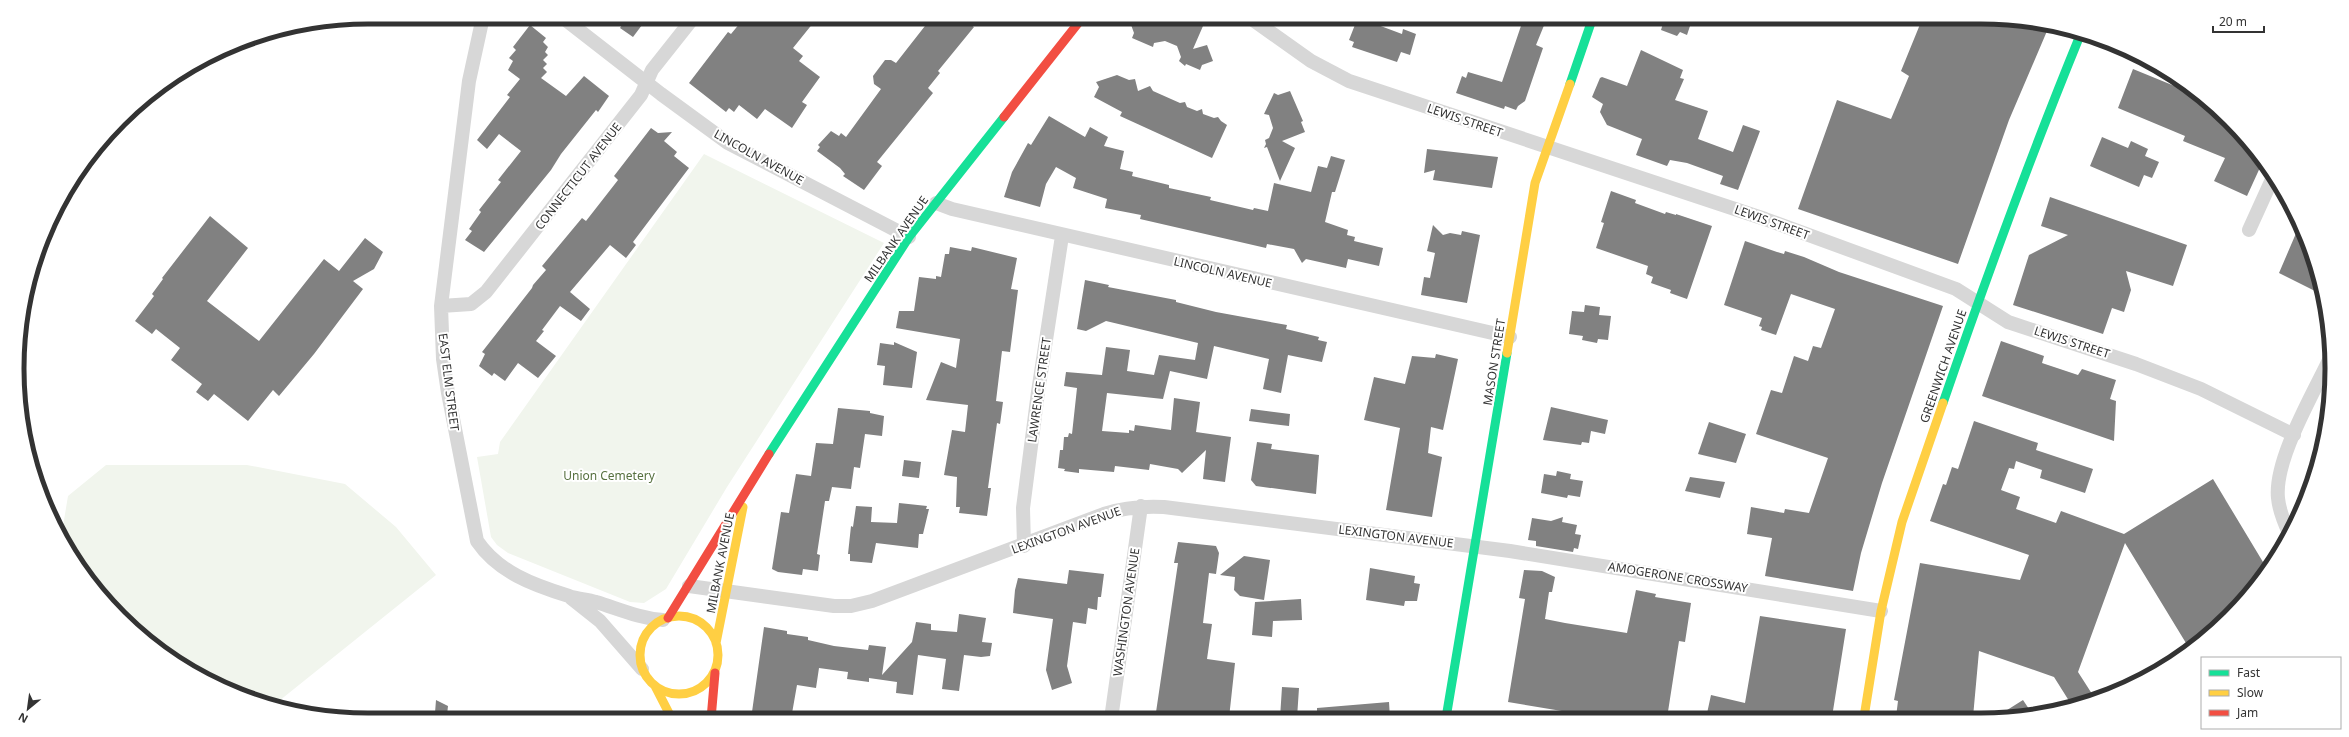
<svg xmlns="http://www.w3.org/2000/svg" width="2349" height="737" viewBox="0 0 2349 737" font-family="'Noto Sans',sans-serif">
	<rect width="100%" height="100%" fill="#fff"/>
	<path fill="#f1f5ed" d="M704,154l180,89 -157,244 -61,102 -22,14 -14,-1 -122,-49 -11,-8 -6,-8 -14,-80 21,-3 2,-12z
		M106,465h141l98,19 51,43 40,48 -162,130 -40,-12 -61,-32 -53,-44 -44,-53 -14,-32 6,-36z"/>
	<path fill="#818181" d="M610,17h38l-15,20 -13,-9 2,-3z
		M745,17h73l-25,31 10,8 -4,5 21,16 -18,25 5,3 -15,23 -27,-19 -8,10 -18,-14 -5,7 -5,-4 -3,4 -37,-29 39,-51 3,2z
		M932,17h29l13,10 -36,44 2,2 -12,15 5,5 -56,69 5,4 -18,24 -21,-14 2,-2 -5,-6 -23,-17 3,-4 -2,-2 13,-14 8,5 2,-3 5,4 35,-48 -7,-5 -1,-8 12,-16h6l5,3z
		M1144,17h41l18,9 -10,23 14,-4 6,16 -11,4 -2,5 -14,-6 -1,2 -6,-5 2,-4 -4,-11 -12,-5 -11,2 -1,4 -21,-9 2,-5 -4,-11z
		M1358,17l21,5 -1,3 24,9 1,-5 13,5 -6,21 -9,-3 -4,10 -45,-15 2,-5 -5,-2z
		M1524,17h20l-2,5 3,1 -9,22 7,3 -18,53 -7,5 -2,4 -11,-4 -1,3 -48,-16 6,-17 4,2 2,-6 34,10z
		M1665,17h28l-6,18 -7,-3 -3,4 -16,-6z
		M1923,17h57l70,7 -41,96 -51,144 -160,-55 39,-109 54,19 18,-43 -8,-5z
		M530,25l16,13 -3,4 5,5 -3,5 3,3 -5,5 4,4 -4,4 4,4 -6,6 25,18 18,-20 25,20 -11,16 -2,-2 -35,44 -10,16 -67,82 -19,-12 7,-9 -3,-2 12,-17 -2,-2 22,-28 -3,-2 23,-29 -22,-17 -12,15 -10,-9 33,-43 -3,-2 13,-16 -12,-9 5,-9 -4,-3 7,-8 -3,-3z
		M1641,50l42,20 -3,8 4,1 -9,21 33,11 -10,28 35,13 10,-27 17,6 -22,59 -18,-6 3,-8 -36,-13 -17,-3 -3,6 -31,-11 6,-16 -35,-14 -7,-13 3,-8 -11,-7 8,-19 2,-1 25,9z
		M2133,69l66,27 30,24 34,41 -16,35 -33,-15 11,-23 -42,-17 2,-5 -67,-28z
		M1117,75l12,5 6,-1 3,12 12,-5 3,5 27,12 5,-1 2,5 10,4 5,-2 1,5 11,4 4,-1 3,4 6,4 -15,33 -92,-42 2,-4 -28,-15 5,-10 -3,-5z
		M1290,91l13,30 -2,1 4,10 -23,9 13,7 -15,33 -13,-34 -3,1 2,-4 -1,-4 4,-2 4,-10 -4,-13 -5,-1 10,-21 4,2z
		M1049,116l36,21 5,-10 18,10 -4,9 20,5 -4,18 13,3 -1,4 37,9v3l42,9 -1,3 43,10 1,-2 14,3 6,-28 37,9 7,-26 9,2 4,-12 14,4 -10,32h-3l-7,30 23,8 -1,5 8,2 -1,4 29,7 -4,18 -31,-7 -2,9 -40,-9 -4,4 -8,-14 -27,-5 -1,4 -126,-29 1,-4 -36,-7 2,-9 -34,-11 3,-10 -20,-11 -10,17 -6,23 -36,-10 8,-25 16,-29 3,2z
		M651,128l7,5 14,-1 -8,9 13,11 -3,4 15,12 -56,74 3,3 -10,13 -16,-13 -40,47 20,17 -9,12 -21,-15 -18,24 2,1 -8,10 20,15 -18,22 -20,-15 -13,18 -11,-8 -2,3 -13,-10 6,-12 -3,-2 50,-64 1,-3 13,-15 -4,-4 40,-48 4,3 32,-41 -4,-4z
		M2102,137l26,11 3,-7 17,8 -3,7 14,6 -7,16 -8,-3 -5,12 -49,-21z
		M1427,149l71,8 -6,31 -59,-8 2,-10 -11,3z
		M1611,191l25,9 -1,3 30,11 1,-2 10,3v-1l36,12 -25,73 -17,-6 1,-3 -20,-7 2,-6 -7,-3 2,-8 -52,-18 8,-25 -3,-1z
		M2050,197l137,48 -14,41 -47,-15 5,19 -7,22 -12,-4 -9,26 -90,-29 16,-50 39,-20 -27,-9z
		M210,216l38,32 -41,53 52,40 65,-82 15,12 26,-33 18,14 -9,17 -21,12 10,8 -49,65 -35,42 -6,-6 -25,31 -34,-27 -6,7 -12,-9 6,-8 -31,-24 9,-12 -24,-19 -4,5 -17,-13 19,-25 -2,-2 11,-15 -1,-1z
		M2300,224l5,10 15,48 -5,9 -36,-18z
		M1433,225l10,10 7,-2 11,2 1,-4 18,4 -13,68 -46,-8 3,-18 6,1 5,-25 -8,-2z
		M1745,241l32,11 7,2 1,-3 19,6 35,15 104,34 -61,177 -21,70 -8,38 -88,-15 7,-38 -25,-4 4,-27 33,6 1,-4 24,4 19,-55 -72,-24 15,-44 11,3 12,-37 14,5 5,-15 8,2 14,-39 -44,-15 -15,41 -15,-5 1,-3 -3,-1 3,-8 -38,-13z
		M950,247l21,4 1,-4 45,11 -6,31 7,1 -8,62 -8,-1 -6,50 7,1 -3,22 -3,-1 -9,65h3l-4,28 -28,-3 1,-6h-4l1,-30 -13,-2 8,-45 13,2 3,-27 -42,-5 15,-38 15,6 4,-29 -64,-11 3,-17h15l5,-34 17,2v-3l5,1 4,-23h4z
		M1085,280l24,5 -1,2 68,13v2l40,10 71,13 -1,4 33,8 -1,3 9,2 -5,20 -34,-7 -7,38 -18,-4 6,-30 -55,-13 -7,33 -37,-8 -7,28 -56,-6 -5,38 27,2v-3l5,1 1,-6 36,5 3,-32 26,4 -4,30 35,5 -6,45 -22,-3 3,-29 -24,23 -4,-4 -28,-5 -1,6 -34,-4 -1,6 -35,-3v4l-15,-2 1,-2 -7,-1 2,-18h3l1,-13h4l1,-4 3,1 5,-46 -13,-2 2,-14 36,3 4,-28 24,3 -3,21 27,4 5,-20 36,5 3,-17 -92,-22 -20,10 -9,-2z
		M1585,305l15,2 -1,8 12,1 -3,24 -10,-1 -1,4 -15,-3 1,-4 -14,-2 3,-23 12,1z
		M2001,341l43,15 -2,7 36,12 4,-6 34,11 -6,19 6,2 -2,40 -132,-45z
		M894,342l23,10 -5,36 -29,-3 2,-19 -8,-1 3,-22 14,2z
		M1436,354l22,5 -15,71 -12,-3 -3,26 14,4 -10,60 -46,-7 14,-82 -36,-8 10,-43 31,7 7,-28 23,2z
		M1551,407l57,13 -3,14 -14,-3 -2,12 -7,-1 -1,3 -38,-5z
		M838,408l32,3v2l14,3 -2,20 -17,-2 -5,34 -6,-1 -3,22 -19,-2 -3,14h-4l-8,53 3,1 -2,16 -15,-2 -1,6 -24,-3 -6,-3 9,-57 8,1 7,-39 15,2 5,-33 17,1z
		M1251,409l39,5 -1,12 -40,-5z
		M1974,421l64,22 -2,7 57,19 -8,24 -45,-15 2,-8 -26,-9 -2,8 -5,-1 -8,22 19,7 -4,12 40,14 5,-12 63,23 89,-55 53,88 -54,66 -23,15 -64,-105 -47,129 16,25 -23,7 -17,-27 -75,-26 -6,66h-77l2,-16 -4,-1 26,-137 100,17 9,-25 -99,-34 13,-37 3,1 6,-18 6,2z
		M1709,422l37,12 -10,29 -38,-9z
		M1257,442l15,2 -1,5 48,6 -3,39 -60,-8 -5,-6z
		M904,460l17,2 -2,16 -17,-2z
		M1557,471l14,3 -1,5 13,2 -3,16 -12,-2 -1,3 -26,-5 3,-19 12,2z
		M1690,477l35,5 -5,16 -35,-7z
		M899,503l28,3 -1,3h3l-6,25h-4l-1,14 -42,-5 -4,20 -22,-2v-7h-2l3,-28 2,1 3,-21 16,1 -1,15 26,1z
		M1563,517l-1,5 15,3 -2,9 6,1 -3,14 -4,-1 -1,4 -37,-6v-5l-8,-1 4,-22 19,3z
		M1178,542l38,4 3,7 -3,21 -7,-1 -6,50 9,1 -5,35 28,4 -6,55 -74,1 23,-156h-4z
		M1244,556l26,4 -6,40 -24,-4 -6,-6 1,-13 -15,-2z
		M1370,568l45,8 -1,7 6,1 -3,17h-12l-1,5 -38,-6z
		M1069,570l35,4 -3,23h-3l-1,13 -9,-2 -2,16 -13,-2 -6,44 5,17 -20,7 -6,-20 7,-51 -40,-6 2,-23 3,-12 49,6z
		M1524,570l18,1 13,6 -3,15h-3l-4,27 20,4 62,10 9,-43 20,4 -1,3 36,6 -6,39 -6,-1 -12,77h-63l-96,-16 17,-103 -6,-1z
		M1301,599l1,21 -29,1 -1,16 -20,-2 3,-33z
		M959,614l27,4 -4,24 10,1 -2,13 -9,1 -17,-2 -5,36 -17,-2 4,-30 -28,-4 -5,40 -17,-2 1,-11 -28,-4v4l-22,-3 1,-7 -29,-4 -3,20 -19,-3 -6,34h-40l13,-92 23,4v3l21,3v3l26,6 34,4 1,-5 17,2 -4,28 30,-33 4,-20 15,2v6l26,2z
		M1760,616l86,13 -14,88 -126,1 5,-23 34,8z
		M1282,687l17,1 -2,30h-17z
		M436,700l12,6 -1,9 -7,1 -5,-3z
		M2023,700l10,15 -37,2z
		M1389,702l1,16h-73v-10z"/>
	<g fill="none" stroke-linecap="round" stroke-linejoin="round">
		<path stroke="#d7d7d7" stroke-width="14" d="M483,17l-14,64 -28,225 2,53 5,34 29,148c21,31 56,44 92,55 8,3 18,3 27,6 23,7 43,16 67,18
			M562,17l99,77 67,49 181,94
			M1249,17l62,44 38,20 416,138 191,70 52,33 128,42 65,25 93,46
			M936,203l16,6 558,128
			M2249,230l25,-55
			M441,306l30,-2 15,-12 155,-197 11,-25 42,-53
			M2289,533c-5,-11 -10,-23 -11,-35 -4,-39 36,-105 53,-142
			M1024,546l-1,-38 15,-116 24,-156
			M689,586l145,20h17l21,-5 232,-87c21,-7 39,-8 60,-7l346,44 371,60
			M571,598l29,23 42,48
			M1111,719l30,-213"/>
		<path stroke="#16e098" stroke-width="9" d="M1570,84l23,-67
			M1943,403c43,-125 88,-248 138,-370
			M769,454l140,-217 95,-120
			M1446,718l61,-365"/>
		<path stroke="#ffcf43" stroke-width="9" d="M1507,353l28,-170 35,-99
			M640 655a39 39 0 1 1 78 0a39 39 0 1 1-78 0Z
			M716,643l27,-136
			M655,686l17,33
			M1864,717l17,-106 21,-89 41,-119"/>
		<path stroke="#f24e42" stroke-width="9" d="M1004,117l79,-100
			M668,618l101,-164
			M711,719l4,-46"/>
	</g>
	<g text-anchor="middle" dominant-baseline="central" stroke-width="4" stroke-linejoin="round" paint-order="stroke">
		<g font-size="12" fill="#333" stroke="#fff">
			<text transform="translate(1465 120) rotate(19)">LEWIS STREET</text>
			<text transform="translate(759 157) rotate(29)">LINCOLN AVENUE</text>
			<text transform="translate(578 176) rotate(-52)">CONNECTICUT AVENUE</text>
			<text transform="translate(1772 222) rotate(20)">LEWIS STREET</text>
			<text transform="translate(896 239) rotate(-55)">MILBANK AVENUE</text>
			<text transform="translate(1223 272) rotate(13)">LINCOLN AVENUE</text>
			<text transform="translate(2072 342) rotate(18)">LEWIS STREET</text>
			<text transform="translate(1494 362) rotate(-81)">MASON STREET</text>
			<text transform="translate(1943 366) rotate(-71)">GREENWICH AVENUE</text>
			<text transform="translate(449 382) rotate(83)">EAST ELM STREET</text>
			<text transform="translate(1039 390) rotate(-82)">LAWRENCE STREET</text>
			<text transform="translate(1066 530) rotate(-20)">LEXINGTON AVENUE</text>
			<text transform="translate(1396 536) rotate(7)">LEXINGTON AVENUE</text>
			<text transform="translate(720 563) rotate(-79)">MILBANK AVENUE</text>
			<text transform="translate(1678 577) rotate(9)">AMOGERONE CROSSWAY</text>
			<text transform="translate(1126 612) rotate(-82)">WASHINGTON AVENUE</text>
		</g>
		<g font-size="12" fill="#56703f" stroke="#fff">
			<text x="609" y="475">Union Cemetery</text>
		</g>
	</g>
	<path d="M0 0H2349V737H0ZM368 24H1981A344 344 0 0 1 2325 368V369A344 344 0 0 1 1981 713H368A344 344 0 0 1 24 369V368A344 344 0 0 1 368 24Z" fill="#fff" fill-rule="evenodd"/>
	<path fill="none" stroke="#333" stroke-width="5" d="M368 24H1981A344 344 0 0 1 2325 368V369A344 344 0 0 1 1981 713H368A344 344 0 0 1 24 369V368A344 344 0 0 1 368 24Z"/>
	<rect x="2201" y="657" width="140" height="72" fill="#ffffff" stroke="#adadad"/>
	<rect x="2209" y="670" width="20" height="6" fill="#16e098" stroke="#adadad"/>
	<text x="2237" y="677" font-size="12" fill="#333333">Fast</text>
	<rect x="2209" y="690" width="20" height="6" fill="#ffcf43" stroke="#adadad"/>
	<text x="2237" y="697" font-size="12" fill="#333333">Slow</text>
	<rect x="2209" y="710" width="20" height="6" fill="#f24e42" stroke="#adadad"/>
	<text x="2237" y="717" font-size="12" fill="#333333">Jam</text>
	<g transform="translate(28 709) rotate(209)" stroke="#ffffff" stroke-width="3" paint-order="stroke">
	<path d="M0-3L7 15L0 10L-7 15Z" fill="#333333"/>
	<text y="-6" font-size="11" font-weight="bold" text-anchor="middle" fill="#333333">N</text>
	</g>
	<path d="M2213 26v6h51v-6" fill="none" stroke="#333333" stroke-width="2"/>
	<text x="2219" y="26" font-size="12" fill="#333333" stroke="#ffffff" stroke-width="3" paint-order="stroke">20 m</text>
</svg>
